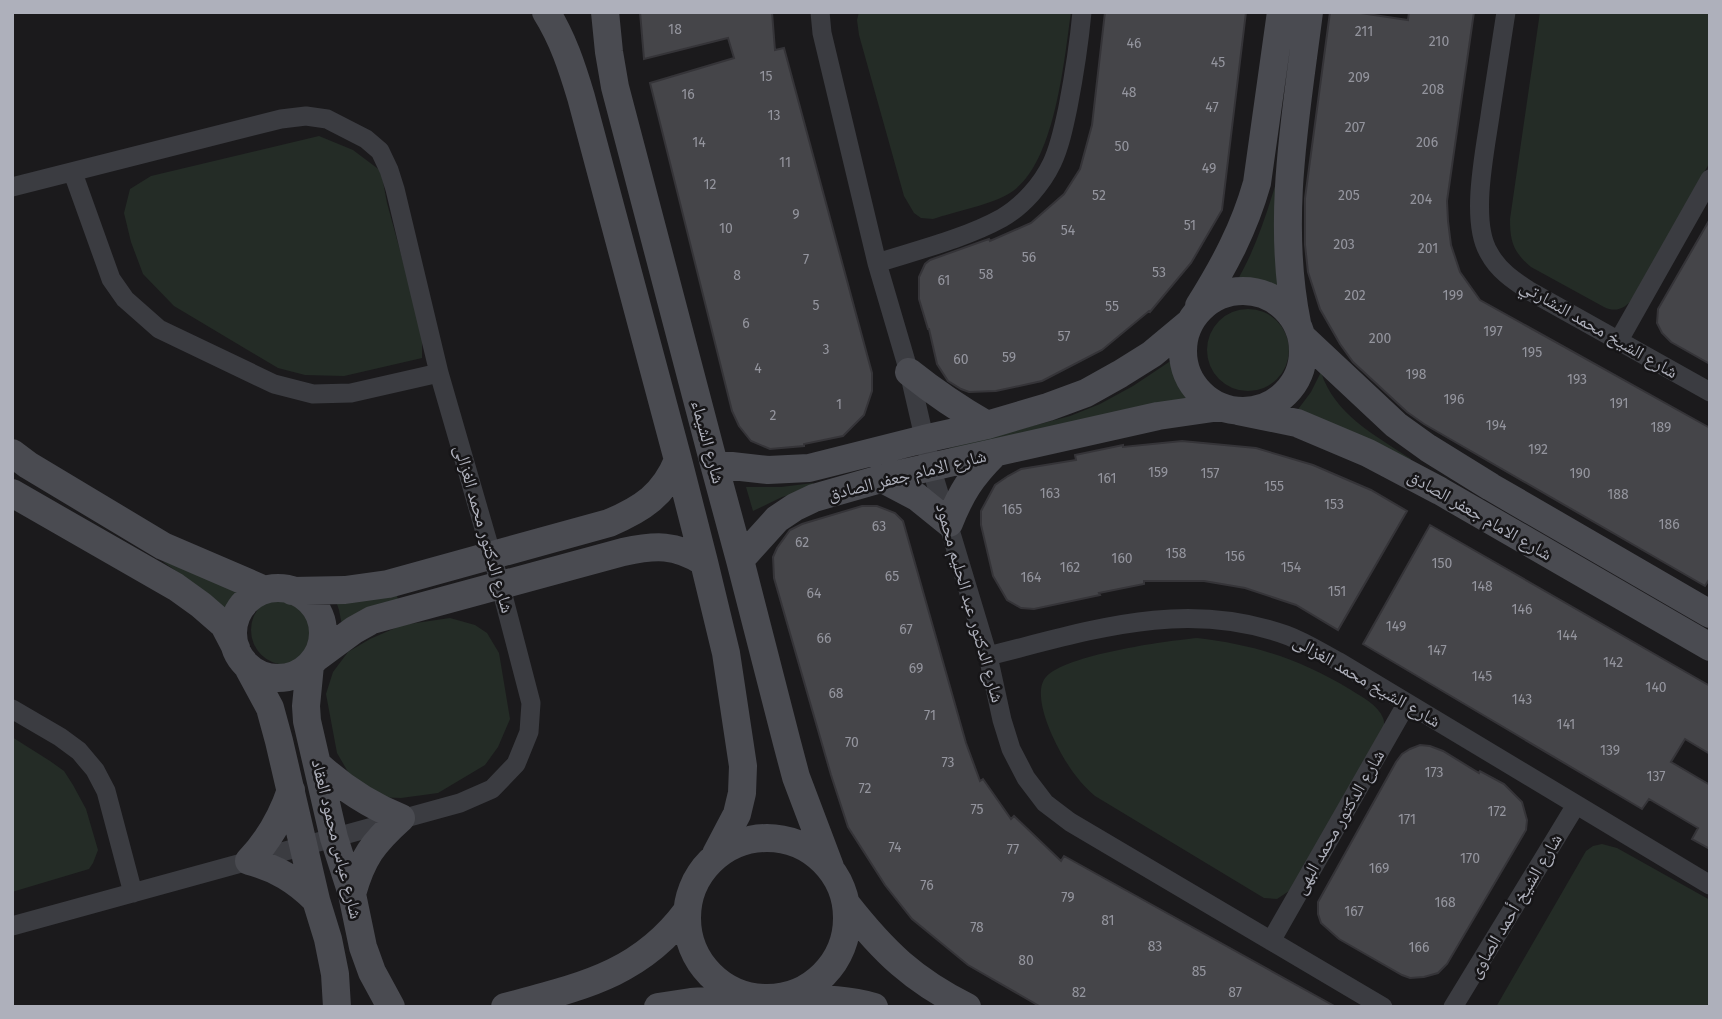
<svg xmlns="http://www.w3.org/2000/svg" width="1722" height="1019" viewBox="0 0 1722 1019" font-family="'Fira Sans','Noto Naskh Arabic',sans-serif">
	<rect width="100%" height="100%" fill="#1b1a1c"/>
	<path fill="#242c26" d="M859,12h212c-7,49 -16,153 -61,181 -17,11 -56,19 -77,26l-12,-1 -7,-5 -10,-17 -45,-161 -2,-15z
		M1540,12h170v150l-77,136c-7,10 -17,15 -29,9l-73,-40c-18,-15 -21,-26 -21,-48z
		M319,136l34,14 28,21 6,32 35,128v27l-78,18 -39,-1 -27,-7 -104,-62 -31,-32 -12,-32 -7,-29 6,-24 21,-13z
		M1278,176l6,117 -35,-12h-12c19,-33 30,-68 41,-105z
		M1207 350a41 41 0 1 1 82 0a41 41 0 1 1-82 0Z
		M1178,356l5,22 10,24 -243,57 -1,-11 121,-32 30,-12 33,-18z
		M1321,372c13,42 55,64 90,87l-4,6 -111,-53 15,-20z
		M813,483l2,5 -33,9 -29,14 -7,-24h35z
		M162,561l84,29 -16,24 -26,-23z
		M396,593l4,12 -58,20 -3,-15 -3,-9z
		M251 630a35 35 0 1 1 70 0a35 35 0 1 1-70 0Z
		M450,618l25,7 12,8 12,20 11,66 -12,28 -13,18 -47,28 -37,5 -24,-1 -26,-20 -14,-24 -11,-59 7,-22 15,-20 22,-13 32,-14z
		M1197,638c59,7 103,21 154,52 11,7 27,15 32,28 2,5 1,11 0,17l-88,152 -18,12 -13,-1 -169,-102c-7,-6 -13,-12 -19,-20 -14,-17 -48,-79 -30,-99 19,-22 119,-36 151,-39z
		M12,737l38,24 14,10 9,14 13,24 12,41 -5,13 -4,6 -77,23z
		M1602,844l15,4 93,52v107h-214l90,-156 7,-5z"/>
	<path fill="#454549" stroke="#353438" stroke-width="2" d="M640,12h132l3,38 9,-2 88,325v18l-8,24 -21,21 -39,8v2l-34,3 -19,-8 -12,-15 -7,-15 -82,-328 84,-25 -6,-20 -84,21z
		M1105,12h141l-24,198 -31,53 -41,49 -1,-1 -47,39 -60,31 -46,10 -27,1 -8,-3 -13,-8 -11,-17 -8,-35h-1l-9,-30v-22l6,-13 5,-4 53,-19 6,-2 1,2 41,-18 33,-29 16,-25 12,-44z
		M1330,12h24l54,8 1,-8h65l-27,189 1,20 3,24 9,27 20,28 230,128v150l-5,8 -281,-162 -17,-12 -54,-50 -13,-18 -20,-35 -12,-37 -3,-27v-47z
		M1710,219v145l-39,-22 -9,-9 -5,-10 1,-14z
		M1182,441l74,7 57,17 58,25 36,21 -69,119 -42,-25 -51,-17 -41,-7h-60v3l-45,9 1,2 -66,14 -13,-1 -14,-8 -14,-24 -12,-51v-14l14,-26 13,-9 13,-7 55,-9 -1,-5 48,-10v2z
		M862,506h15l18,7 8,8 63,222 14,38 3,-2 28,40 3,-3 47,45 3,-5 272,151h-295l-73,-42 -56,-46 -27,-34 -37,-58 -17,-52 -57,-197 -1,-21 4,-9 13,-18 12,-6z
		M1430,525l280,161v68l-25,-15 -14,23 39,23v64l-18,-10 6,-11 -49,-29 -7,10 -279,-165z
		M1420,745l10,1 13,5 36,22 1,-2 24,13 18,18 5,18 -1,10 -79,134 -9,9 -14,4 -14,1 -8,-3 -63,-36 -18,-16 -3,-9v-12l78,-140 6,-8 8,-5z"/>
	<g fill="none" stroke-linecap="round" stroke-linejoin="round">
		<path stroke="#3b3c41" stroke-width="19" d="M820,12l2,21 55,230 32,109 22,95 57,189 14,64 9,29 15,29 19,25 25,19 313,185
			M1506,12c-5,32 -10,65 -15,97 -5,38 -22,111 -2,144 9,17 24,27 39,37l182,102
			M73,173l38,106 14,20 34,30 115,55 39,10 38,-1 88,-20
			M12,187l269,-68 25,-3 21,3 39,20 14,12 9,19 6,19 44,184 61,211 31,119 -2,29 -13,32 -24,25 -32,14 -448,123
			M877,263c41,-13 89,-25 125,-45 21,-12 40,-34 50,-55 8,-17 12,-37 16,-56 6,-31 11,-63 14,-95
			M1619,340l91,-161
			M988,656c101,-25 195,-58 298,-21 19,7 36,18 53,27l371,223
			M12,709l48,28 19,14 16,19 11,21 27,102
			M1271,941l136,-238
			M1453,1007l123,-202"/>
		<path stroke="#4a4b51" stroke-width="28" d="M546,12c17,27 26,55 35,85l97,363 26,102 22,91 17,113 -1,27 -5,21 -21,40
			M605,12l4,40 6,35 99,377 26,96 47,183 9,34 34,90
			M1183 351a60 60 0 1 1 120 0a60 60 0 1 1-120 0Z
			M1199,306c25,-40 45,-77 58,-123l24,-171
			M1297,323c-21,-103 -1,-208 12,-311
			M1302,337l94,88 32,23 63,39 219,127
			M909,372c25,20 50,37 78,53
			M1238,411l59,12 71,30 72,38 270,156
			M12,453l16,12 135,81 102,44
			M714,464l54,6 41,-2 115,-29 63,-14 61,-18 38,-14 34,-19 32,-20 36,-30
			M881,478l36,19 32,26c12,-30 22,-46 45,-69
			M12,493l164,94 25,18 23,20 12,23
			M740,560l37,-41 18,-12 19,-9 77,-22 267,-60 62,-9
			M233 633a45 45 0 1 1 90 0a45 45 0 1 1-90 0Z
			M292,591l53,-1 43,-6 221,-61c33,-14 55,-28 69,-63
			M316,658l38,-28 18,-10 251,-68c33,-7 52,-8 81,10
			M310,665l-4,41 1,15 27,117 18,56 11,53 9,25 19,35
			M249,669l21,39 9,33 37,159 12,39 7,35 2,33
			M318,765c25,23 51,40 83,53 -28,25 -39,40 -49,76
			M291,790c-9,27 -22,50 -42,71 27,7 47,19 67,39
			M687 918a80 80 0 1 1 160 0a80 80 0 1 1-160 0Z
			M847,905c37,47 66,75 120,102
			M790,998c28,1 56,1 84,9
			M505,1007c73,-20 134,-31 182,-96
			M658,1007l33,-5 58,-4"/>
	</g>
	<g text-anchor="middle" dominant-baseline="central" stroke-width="5" stroke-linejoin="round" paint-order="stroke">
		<g font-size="14" fill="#94959e">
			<text x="675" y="29">18</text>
			<text x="1364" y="31">211</text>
			<text x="1439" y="41">210</text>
			<text x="1134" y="43">46</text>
			<text x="1218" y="62">45</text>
			<text x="766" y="76">15</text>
			<text x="1359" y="77">209</text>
			<text x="1433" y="89">208</text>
			<text x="1129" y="92">48</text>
			<text x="688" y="94">16</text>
			<text x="1212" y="107">47</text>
			<text x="774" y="115">13</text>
			<text x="1355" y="127">207</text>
			<text x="699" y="142">14</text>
			<text x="1427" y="142">206</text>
			<text x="1122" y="146">50</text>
			<text x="785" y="162">11</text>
			<text x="1209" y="168">49</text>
			<text x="710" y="184">12</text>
			<text x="1099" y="195">52</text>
			<text x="1349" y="195">205</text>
			<text x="1421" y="199">204</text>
			<text x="796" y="214">9</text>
			<text x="1190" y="225">51</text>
			<text x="726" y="228">10</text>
			<text x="1068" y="230">54</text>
			<text x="1344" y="244">203</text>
			<text x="1428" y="248">201</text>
			<text x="1029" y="257">56</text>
			<text x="806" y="259">7</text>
			<text x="1159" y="272">53</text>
			<text x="986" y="274">58</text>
			<text x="737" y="275">8</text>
			<text x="944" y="280">61</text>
			<text x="1355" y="295">202</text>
			<text x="1453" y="295">199</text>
			<text x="816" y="305">5</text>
			<text x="1112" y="306">55</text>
			<text x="746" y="323">6</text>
			<text x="1493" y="331">197</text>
			<text x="1064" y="336">57</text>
			<text x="1380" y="338">200</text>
			<text x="826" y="349">3</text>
			<text x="1532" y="352">195</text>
			<text x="1009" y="357">59</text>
			<text x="961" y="359">60</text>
			<text x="758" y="368">4</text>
			<text x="1416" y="374">198</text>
			<text x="1577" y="379">193</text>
			<text x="1454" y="399">196</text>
			<text x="1619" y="403">191</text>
			<text x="839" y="404">1</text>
			<text x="773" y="415">2</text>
			<text x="1496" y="425">194</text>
			<text x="1661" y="427">189</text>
			<text x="1538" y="449">192</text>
			<text x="1158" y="472">159</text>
			<text x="1210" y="473">157</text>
			<text x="1580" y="473">190</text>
			<text x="1107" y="478">161</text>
			<text x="1274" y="486">155</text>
			<text x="1050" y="493">163</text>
			<text x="1618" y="494">188</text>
			<text x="1334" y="504">153</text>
			<text x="1012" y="509">165</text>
			<text x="1669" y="524">186</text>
			<text x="879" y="526">63</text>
			<text x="802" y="542">62</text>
			<text x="1176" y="553">158</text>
			<text x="1235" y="556">156</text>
			<text x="1122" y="558">160</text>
			<text x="1442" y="563">150</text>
			<text x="1070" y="567">162</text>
			<text x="1291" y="567">154</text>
			<text x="892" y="576">65</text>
			<text x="1031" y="577">164</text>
			<text x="1482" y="586">148</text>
			<text x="1337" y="591">151</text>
			<text x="814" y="593">64</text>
			<text x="1522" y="609">146</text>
			<text x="1396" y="626">149</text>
			<text x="906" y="629">67</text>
			<text x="1567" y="635">144</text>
			<text x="824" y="638">66</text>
			<text x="1437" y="650">147</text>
			<text x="1613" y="662">142</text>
			<text x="916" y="668">69</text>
			<text x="1482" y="676">145</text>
			<text x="1656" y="687">140</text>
			<text x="836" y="693">68</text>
			<text x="1522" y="699">143</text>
			<text x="930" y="715">71</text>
			<text x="1566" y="724">141</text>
			<text x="852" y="742">70</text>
			<text x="1610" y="750">139</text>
			<text x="948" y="762">73</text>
			<text x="1434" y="772">173</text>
			<text x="1656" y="776">137</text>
			<text x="865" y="788">72</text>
			<text x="977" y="809">75</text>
			<text x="1497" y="811">172</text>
			<text x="1407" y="819">171</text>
			<text x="895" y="847">74</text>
			<text x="1013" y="849">77</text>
			<text x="1470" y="858">170</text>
			<text x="1379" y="868">169</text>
			<text x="927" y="885">76</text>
			<text x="1068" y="897">79</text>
			<text x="1445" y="902">168</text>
			<text x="1354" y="911">167</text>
			<text x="1108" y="920">81</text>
			<text x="977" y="927">78</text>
			<text x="1155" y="946">83</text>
			<text x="1419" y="947">166</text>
			<text x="1026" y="960">80</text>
			<text x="1199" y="971">85</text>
			<text x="1079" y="992">82</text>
			<text x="1235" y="992">87</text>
		</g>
		<g font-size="18" fill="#aeb0bb" stroke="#161517">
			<text transform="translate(1599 329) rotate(30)">شارع الشيخ محمد النشارتي</text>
			<text transform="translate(708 442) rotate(75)">شارع الشيماء</text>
			<text transform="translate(907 475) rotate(-14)">شارع الامام جعفر الصادق</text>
			<text transform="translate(1480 515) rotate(30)">شارع الامام جعفر الصادق</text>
			<text transform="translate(484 529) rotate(74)">شارع الدكتور محمد الغزالى</text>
			<text transform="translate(970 603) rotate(74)">شارع الدكتور عبد الحليم محمود</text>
			<text transform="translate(1367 681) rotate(30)">شارع الشيخ محمد الغزالى</text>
			<text transform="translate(1339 822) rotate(-60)">شارع الدكتور محمد البهى</text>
			<text transform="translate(337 839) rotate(76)">شارع عباس محمود العقاد</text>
			<text transform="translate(1515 906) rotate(-59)">شارع الشيخ أحمد الصاوى</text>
		</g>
	</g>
	<rect width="1722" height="1019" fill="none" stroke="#aeb0bb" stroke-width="28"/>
</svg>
